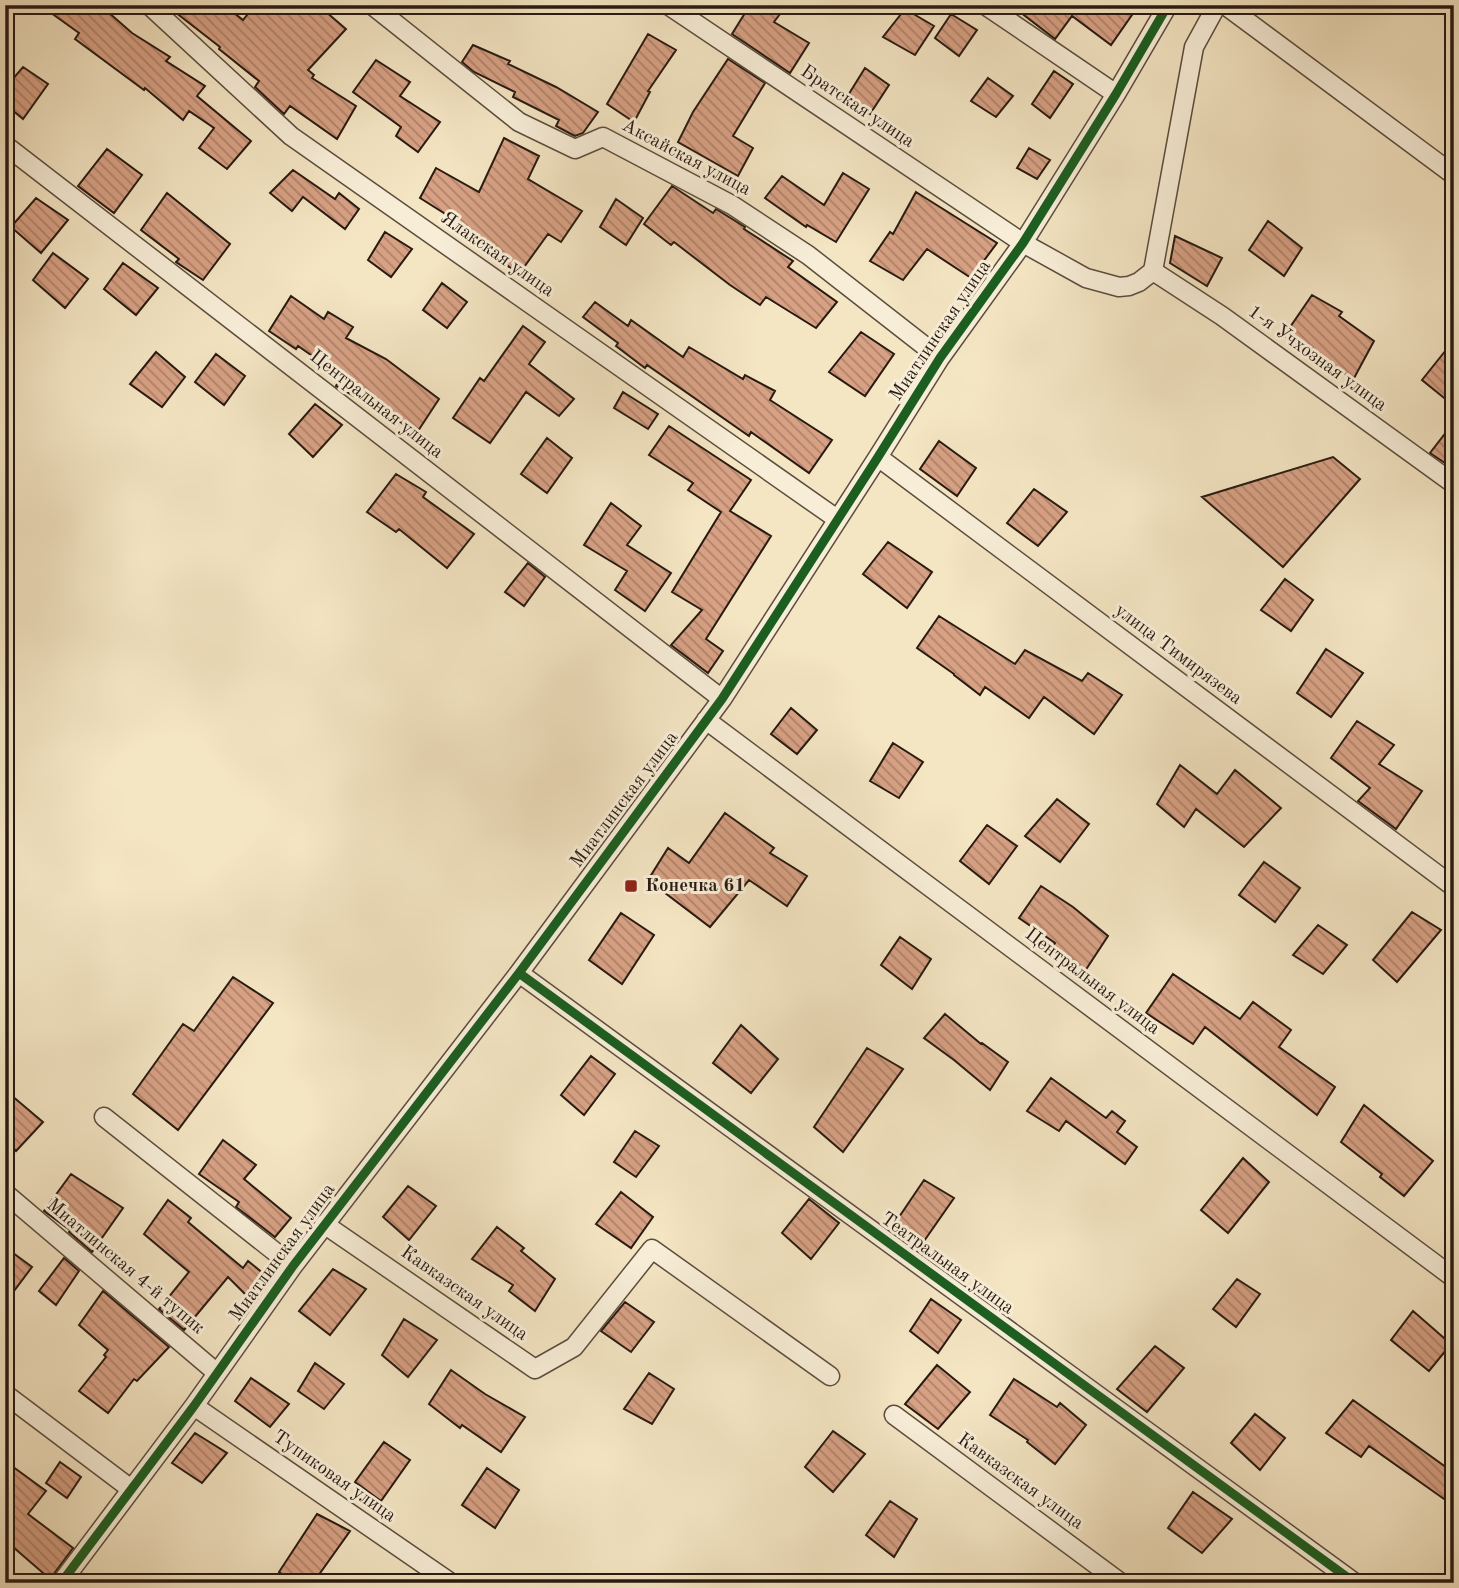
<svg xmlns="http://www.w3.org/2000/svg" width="1459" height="1588" viewBox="0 0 1459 1588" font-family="'Old Standard TT',serif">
	<defs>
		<pattern id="building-back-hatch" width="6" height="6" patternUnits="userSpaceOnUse" patternTransform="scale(1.75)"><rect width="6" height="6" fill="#d8a184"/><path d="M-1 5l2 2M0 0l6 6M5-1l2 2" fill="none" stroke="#af826b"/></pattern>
	</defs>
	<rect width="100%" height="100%" fill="#f4e5c3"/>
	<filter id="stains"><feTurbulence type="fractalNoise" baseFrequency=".00286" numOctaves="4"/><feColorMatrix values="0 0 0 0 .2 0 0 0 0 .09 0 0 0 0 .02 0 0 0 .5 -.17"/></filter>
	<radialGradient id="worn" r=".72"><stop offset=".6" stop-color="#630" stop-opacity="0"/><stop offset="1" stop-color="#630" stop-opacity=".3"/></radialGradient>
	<path fill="url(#building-back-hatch)" stroke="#281a11" stroke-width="2" d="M40,5h60l32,28 38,24 -4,4 39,25 -8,10 54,45 -24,28 -28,-21 15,-20 -25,-17 -6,9 -38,-32 -1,2 -69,-51 4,-6z
		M166,5h58l19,15 12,-15h63l28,24 -38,41 6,5 -2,3 44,28 -19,33 -47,-33 -6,8 -29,-27 4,-6 -40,-32 1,-2z
		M750,5h16l14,9 -6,8 35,21 -19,30 -58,-39z
		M1011,5h112l11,7 -23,33 -39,-29 -17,23z
		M905,9l29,17 -19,29 -32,-18z
		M951,14l26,16 -18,26 -24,-18z
		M648,34l28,16 -28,41 2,1 -16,30 -27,-18z
		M473,45l37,16 -2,3 48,23 42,25 -15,21 -8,3 -2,-1 -17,-9 3,-6 -46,-23 2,-5 -41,-20 -12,-10z
		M728,59l37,24 -32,53 20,12 -15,28 -60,-34 15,-30z
		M376,60l34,22 -10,14 40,26 -22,30 -22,-16 5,-9 -48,-35z
		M23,67l25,17 -25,35 -18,-15v-16z
		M865,68l24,17 -19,29 -23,-17z
		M1054,71l19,13 -23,34 -18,-14z
		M988,78l25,18 -17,21 -25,-16z
		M504,138l35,18 -11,23 54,32 -21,31 -13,-8 -29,40 -22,-16 2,-3 -45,-27 4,-6 -38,-24 16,-30 43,24z
		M1029,148l21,12 -13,19 -20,-11z
		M107,149l35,26 -28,38 -36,-27z
		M293,170l42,29 4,-6 20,16 -14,20 -42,-32 -11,14 -22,-18z
		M843,173l26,16 -33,53 -29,-17 -1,2 -41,-29 17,-22 42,29z
		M672,186l41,27 3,-4 29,18 -1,2 49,32 -5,6 49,35 -21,26 -50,-31 -6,8 -30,-20 -56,-43 -3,3 -27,-21z
		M916,192l81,51 -26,35 -44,-29 -24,31 -33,-19 20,-29 3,2z
		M167,193l63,51 -27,36 -27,-18 3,-3 -38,-29z
		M36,198l32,22 -27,33 -30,-26z
		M616,199l27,19 -17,27 -26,-18z
		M1268,221l34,27 -18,28 -35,-26z
		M385,232l27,17 -21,28 -23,-17z
		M1175,236l47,22 -15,28 -37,-23z
		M53,253l35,26 -23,29 -32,-28z
		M123,263l35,25 -22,27 -32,-26z
		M442,283l25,19 -20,26 -24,-18z
		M1312,295l30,17 -3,4 35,25 -21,39 -38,-28 -1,2 -30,-18z
		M291,296l33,23 4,-7 25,15 -7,11 40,21 53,40 -23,35 -48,-37 -3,5 -29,-16 5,-10 -43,-30 -2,3 -27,-18z
		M595,302l33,24 3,-6 52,37 6,-10 54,32 2,-4 30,16 -5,9 62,40 -23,33 -58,-41 -2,4 -102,-71 -2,3 -29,-22 2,-3 -35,-26z
		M523,326l22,16 -16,22 45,35 -15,17 -33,-24 -36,51 -37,-25 27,-40 4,3z
		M861,332l33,22 -29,42 -36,-24z
		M1454,340v66l-32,-26z
		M156,352l29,25 -23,30 -32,-23z
		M216,354l29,22 -21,29 -29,-23z
		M623,392l35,22 -10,15 -34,-21z
		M315,404l27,21 -29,32 -24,-23z
		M1454,422v47l-24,-16z
		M669,426l82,54 -21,31 41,25 -65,103 17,12 -15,22 -37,-28 31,-35 -30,-18 49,-80 -33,-22 5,-7 -44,-28z
		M547,438l25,20 -25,35 -26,-19z
		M939,441l37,27 -19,28 -37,-27z
		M1333,457l27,22 -77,88 -81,-70z
		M396,474l30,18 -3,5 51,37 -27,34 -48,-39 -3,3 -29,-20z
		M1034,489l33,23 -29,34 -31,-23z
		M611,503l30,23 -14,19 44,28 -26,38 -30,-21 12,-19 -43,-26z
		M888,542l44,30 -25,36 -44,-34z
		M528,563l17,14 -21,29 -19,-14z
		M1285,579l28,21 -22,31 -30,-21z
		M939,616l76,48 10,-14 57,31 6,-8 34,22 -28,39 -50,-37 -15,21 -44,-31 -5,8 -26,-20v-1l-37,-26z
		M1326,649l37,24 -32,44 -34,-24z
		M791,708l26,22 -20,24 -26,-20z
		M1357,721l37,24 -15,19 43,27 -26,38 -38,-28 12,-13 -39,-30z
		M893,743l30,19 -24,36 -29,-17z
		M1180,765l37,29 18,-24 46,38 -37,39 -48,-38 -12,18 -27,-23z
		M1057,799l32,25 -29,38 -35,-26z
		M725,813l49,35 -4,5 37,23 -20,30 -38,-26 -39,47 -62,-47 20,-32 21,15z
		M987,825l30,21 -28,38 -29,-23z
		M1264,862l36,26 -25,34 -36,-27z
		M1041,886l32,21 35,29 -23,35 -32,-25 2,-3 -36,-25z
		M1412,912l29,18 -44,52 -24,-22z
		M621,913l33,22 -32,49 -33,-24z
		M1318,925l29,20 -24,29 -30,-19z
		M900,937l31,22 -19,30 -31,-24z
		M1173,974l67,45 13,-17 38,28 -12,17 56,40 -18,28 -112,-88 -12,17 -47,-31z
		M233,977l40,26 -95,127 -45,-36 50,-70 11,7z
		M945,1014l36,30 1,-1 26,19 -18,28 -36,-30 -30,-22z
		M741,1025l37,34 -27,34 -38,-30z
		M867,1048l36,21 -60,83 -29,-25z
		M591,1056l24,18 -31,41 -23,-20z
		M1051,1078l55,40 6,-7 13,10 -8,11 20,15 -12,17 -59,-43 -7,10 -32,-20z
		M5,1090l38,32 -27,29 -11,-10z
		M1364,1105l69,56 -29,35 -24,-19 2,-3 -41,-32z
		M635,1131l24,15 -23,31 -22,-15z
		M223,1140l33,25 -12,14 47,39 -16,19 -39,-30 3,-5 -40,-28z
		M1243,1158l26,24 -41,51 -27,-23z
		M71,1174l52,34 -31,44 -23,-20 1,-2 -26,-19z
		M924,1180l30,18 -32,46 -29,-18z
		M408,1186l28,20 -27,34 -26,-23z
		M621,1192l32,25 -22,31 -35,-24z
		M809,1199l30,24 -28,36 -29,-26z
		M168,1200l23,18 -3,4 55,46 5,-7 16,13 -18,21 -18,-18 -44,53 -25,-21 30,-37 -45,-38z
		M497,1227l27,21 -3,3 34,28 -20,32 -26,-20 4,-6 -41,-26z
		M5,1247l27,20 -27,36z
		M64,1258l15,13 -23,34 -17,-14z
		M333,1269l33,20 -36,46 -31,-24z
		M1237,1279l23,15 -24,33 -23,-18z
		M103,1291l66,56 -32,34 -3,-2 -26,34 -29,-22 27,-34 -2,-2 4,-5 -29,-25z
		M931,1299l30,21 -23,33 -28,-22z
		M625,1302l29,20 -23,30 -30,-21z
		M1413,1311l38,33 -22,27 -38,-31z
		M404,1319l33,21 -29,37 -26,-22z
		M1155,1346l29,22 -37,44 -30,-23z
		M315,1363l29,21 -20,25 -26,-18z
		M937,1365l33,27 -32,37 -33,-25z
		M451,1370l34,24 40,23 -24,35 -39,-27 -2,3 -31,-24z
		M649,1373l25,16 -22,35 -28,-15z
		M251,1378l38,26 -19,23 -35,-26z
		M1014,1379l43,28 3,-4 26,22 -31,39 -28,-22 1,-2 -38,-25z
		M1353,1400l101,73v14l-10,12 -75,-53 -8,11 -35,-24z
		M1255,1414l30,24 -25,32 -29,-27z
		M833,1431l32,23 -32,38 -28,-25z
		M195,1433l32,20 -25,30 -30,-20z
		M384,1442l26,18 -29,41 -26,-19z
		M5,1461l41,30 -18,23 45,34 -23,31 -45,-39z
		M60,1462l21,15 -14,21 -21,-15z
		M487,1468l32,22 -24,38 -33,-23z
		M1193,1492l39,27 -30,34 -34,-25z
		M890,1501l27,18 -23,38 -28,-22z
		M317,1514l33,17 -37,52h-22l-12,-11z"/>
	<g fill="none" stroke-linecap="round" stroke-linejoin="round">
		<defs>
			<path id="minor" d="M149,5l142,131 546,383
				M372,5l147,117 56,27 28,-12 129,68 76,50 132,103
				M668,5l355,238 63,35 33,9 10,-1 10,-4 14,-11 41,-224 23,-42
				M985,5l131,89
				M1225,5l229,170
				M5,145l717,554
				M1153,271l69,45 232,168
				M878,457l576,430
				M706,720l748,558
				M519,973l836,610
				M104,1117l189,149
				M5,1193l212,180
				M324,1224l211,145 39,-22 78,-98 178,127
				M5,1394l126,95
				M194,1406l257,177
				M894,1415l227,168
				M61,1583l133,-177 99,-140 226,-293 203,-274 156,-242 62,-99 83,-115 93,-149 52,-89"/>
		</defs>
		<use href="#minor" stroke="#5b4d3e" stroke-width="21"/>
		<use href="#minor" stroke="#f8eed8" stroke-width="18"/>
		<defs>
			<path id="cycleway" d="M519,973l836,610
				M61,1583l133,-177 99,-140 226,-293 203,-274 156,-242 62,-99 83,-115 93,-149 52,-89"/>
		</defs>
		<use href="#cycleway" stroke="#f8eed8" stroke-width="13"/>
		<use href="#cycleway" stroke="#1b5e20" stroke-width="9"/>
	</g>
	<rect fill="#8f2418" stroke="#f8eed8" stroke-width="2.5" x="624" y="879" width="14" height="14" rx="3.5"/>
	<g text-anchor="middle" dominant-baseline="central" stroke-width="6" stroke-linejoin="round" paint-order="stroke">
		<g font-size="19" fill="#281a11" stroke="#f8eed8">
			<text transform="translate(857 107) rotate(34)">Братская улица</text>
			<text transform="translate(686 158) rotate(28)">Аксайская улица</text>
			<text transform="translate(497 255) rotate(35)">Ялакская улица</text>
			<text transform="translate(941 331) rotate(-56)">Миатлинская улица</text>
			<text transform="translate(1317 359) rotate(36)">1-я Учхозная улица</text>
			<text transform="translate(376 405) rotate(38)">Центральная улица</text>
			<text transform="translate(1178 655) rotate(37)">улица Тимирязева</text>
			<text transform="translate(625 800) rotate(-53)">Миатлинская улица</text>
			<text transform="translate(1092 982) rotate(37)">Центральная улица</text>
			<text transform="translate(283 1253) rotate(-54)">Миатлинская улица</text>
			<text transform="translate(947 1264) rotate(36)">Театральная улица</text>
			<text transform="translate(125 1267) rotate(40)">Миатлинская 4-й тупик</text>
			<text transform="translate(464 1294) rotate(35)">Кавказская улица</text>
			<text transform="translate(334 1477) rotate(35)">Тупиковая улица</text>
			<text transform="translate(1020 1482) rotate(36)">Кавказская улица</text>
		</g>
		<g font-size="19" font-weight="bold" fill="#281a11" stroke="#f8eed8" text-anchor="start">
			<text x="645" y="886">Конечка 61</text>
		</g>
	</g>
	<rect width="1459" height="1588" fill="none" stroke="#f4e5c3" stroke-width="28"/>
	<rect x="7" y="7" width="1445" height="1574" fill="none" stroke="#281a11" stroke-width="3.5"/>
	<rect x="14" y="14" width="1431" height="1560" fill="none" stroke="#281a11" stroke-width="2"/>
	<rect width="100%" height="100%" filter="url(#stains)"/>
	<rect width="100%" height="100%" fill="url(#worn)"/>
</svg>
